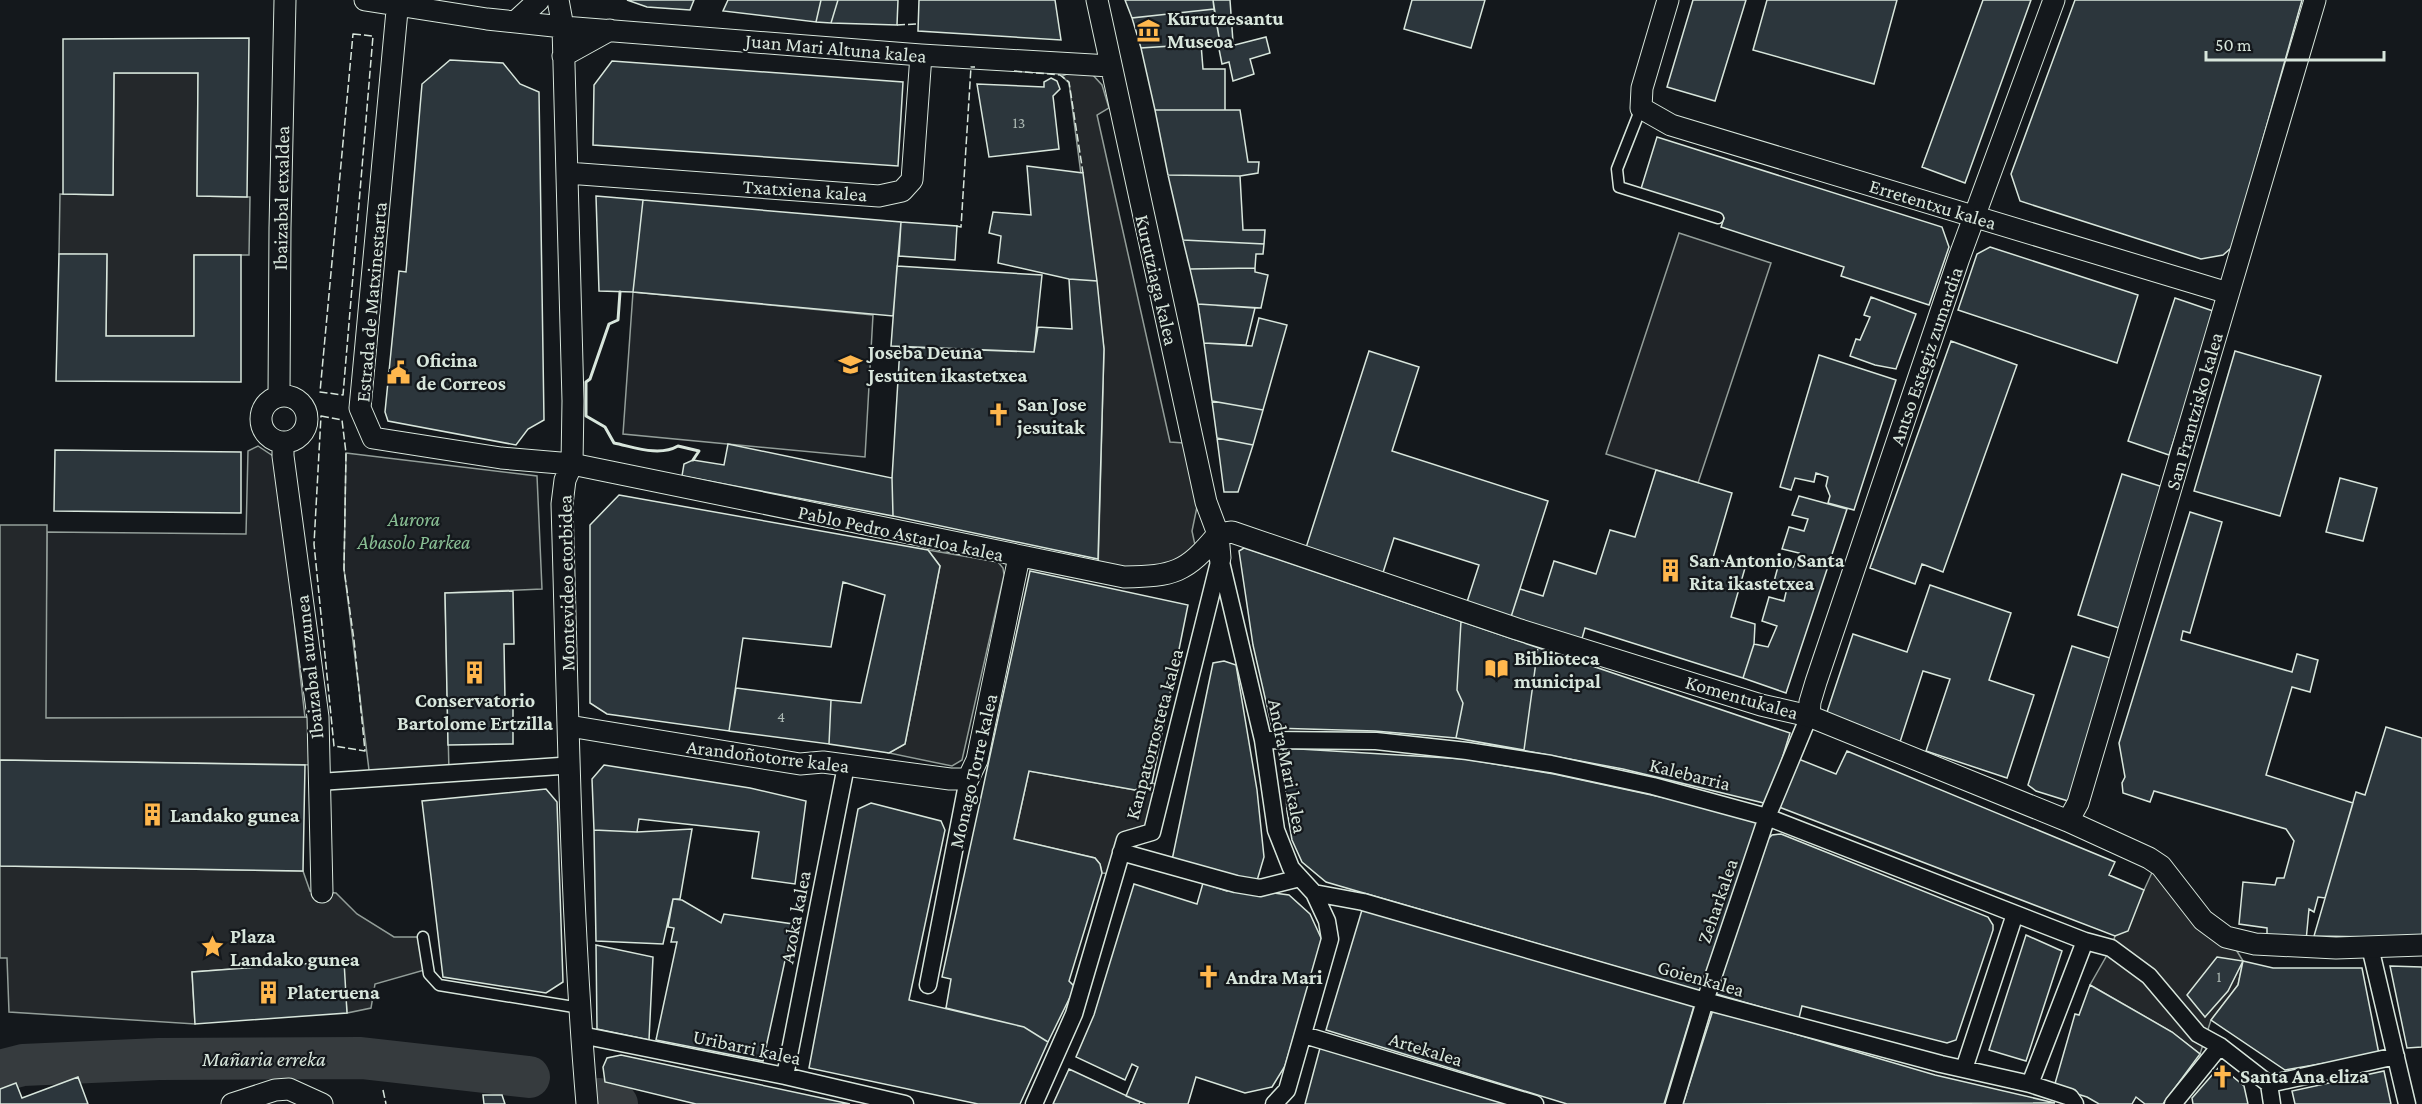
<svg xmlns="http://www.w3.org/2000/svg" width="2422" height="1104" viewBox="0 0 2422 1104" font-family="'Crimson Pro',serif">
	<rect width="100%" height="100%" fill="#14181c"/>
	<path fill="#202428" stroke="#939e99" stroke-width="1.5" d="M1679,233l92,30 -73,220 -92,-29z
		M633,292l240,23 -8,142 -242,-23z
		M258,446l18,12 29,260h-260l2,-186 199,2 2,-83z
		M346,453l191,23 5,113 -97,4 4,180 -79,5 -26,-209z"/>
	<path fill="#24282b" stroke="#939e99" stroke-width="1.5" d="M1077,70l14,3 11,12 7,23 -12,7 73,327 14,1 14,59 -6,29 6,28 -26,14 -74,-1 6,-223 -35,-266 -7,-7z
		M114,73h84l-1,123 53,1 -1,58h-55v81h-88l1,-81 -48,-1 1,-60 53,1z
		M0,525h47l-1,193 272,-1 1,48 -319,-5z
		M928,550l70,12 5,6 1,7 -42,185 -10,6 -63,-13 16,-9 35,-178z
		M1029,771l106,19 17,-7 11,3 -11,46 -27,8 -10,34 -13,-1 -2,-9 -5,-6 -81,-19z
		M0,866l303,5 7,20 26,2 21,21 37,23h29l5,32 -53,15 -4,24 -24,5 -4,-52 -151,11 3,52 -186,-12 -2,-54h-7z
		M2155,866l77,77 11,18 -5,24 -27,35 -11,34 -28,-22 -82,-47 21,-37 4,-12 29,-46z"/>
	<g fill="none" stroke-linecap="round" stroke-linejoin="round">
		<path stroke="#363b3e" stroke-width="42" d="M0,1071l23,-6 136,-6 202,-1 168,19
			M599,1099l18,5"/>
	</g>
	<path fill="#2c363c" stroke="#d8e6dc" stroke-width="1.5" d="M627,0h67l-4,10 -43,-3z
		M728,0h93l-5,22 -93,-11z
		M821,0h17l-7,23 -15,-1z
		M838,0h60l-1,25 -66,-2z
		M919,0h136l6,40 -143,-9z
		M1125,0h88l1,9 -82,9z
		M1213,0h17l3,42 -13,1z
		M1412,0h73l-14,48 -67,-19z
		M1693,0h53l-31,101 -48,-14z
		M1767,0h130l-23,84 -121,-34z
		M1983,0h48l-66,183 -43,-16z
		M2075,0h227l-66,235 -5,13 -8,7 -22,4 -181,-58 -9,-27z
		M1214,9l6,34 -79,5 -9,-30z
		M1266,37l4,16 -20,6 4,15 -21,7 -4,-19 -7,2 -3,-15z
		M249,38l-2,159 -50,-1 1,-123h-84l-1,122 -50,-1v-155z
		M1201,44l2,25h22v41h-70l-14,-62z
		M450,60l53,3 17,21 19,8 5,328 -16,9 -12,16 -128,-24 -3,-9 14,-141 7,1 16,-188z
		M612,61l291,21 -5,84 -305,-21 1,-60z
		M1051,78l6,3 3,8 -7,7 6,53 -70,8 -12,-73 67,3v-5z
		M1155,110h85l8,52h11l-1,11 -18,3 -72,-1z
		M1657,137l285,90 7,20 -20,58 -88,-29 3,-9 -123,-40 3,-9 -84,-26z
		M1027,166l56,7 14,108 -28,-2 -71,-16 3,-27 -12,-3 4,-21 38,3z
		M1168,175l72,1 3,54h22l-1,14 -81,-4z
		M596,196l47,4 -10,92 -34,-1z
		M643,200l258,22 -8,94 -260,-24z
		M901,222l56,4 -2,34 -56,-4z
		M1183,240l81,4 -1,10h-7l-1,14 -65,1z
		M1990,247l148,48 -21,68 -159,-53 19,-56z
		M59,254h48l-1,82h88v-81h47v127l-185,-1z
		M897,266l145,9 -8,77 -143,-6z
		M1255,268v4l13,3 -7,33 -63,-4 -8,-35z
		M1069,279l28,2 7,68 -6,210 -205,-43 -1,-38 8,-131 134,5 4,-25 34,2z
		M1871,297l45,17 -20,55 -21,-4 -25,-9 6,-17 4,1 10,-23 -6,-2z
		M2175,298l41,14 -47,143 -41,-14z
		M1198,304l57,4 -9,37 -42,-2z
		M1259,318l28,7 -24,85 -51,-9 -8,-58 48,3z
		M1951,341l66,24 -74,207 -21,-8 -7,20 -45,-16z
		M1369,351l50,16 -27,84 156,50 -38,119 -44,-15 13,-40 -85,-27 -13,41 -77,-25z
		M2235,351l86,25 -41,140 -86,-25z
		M1819,355l77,25 -42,130 -26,-7 2,-7 -4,-10 2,-9 -12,-4 -2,9 -19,-4 -4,12 -11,-3z
		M1212,401l51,9 -10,35 -36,-7z
		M1217,438l36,7 -15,47h-14z
		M728,444l164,34 1,38 -211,-40 2,-12 9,-4 31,5z
		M55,450l186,2v61l-187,-2z
		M1656,470l76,23 -19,65 32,10 -14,49 24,7 -1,20 -11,34 -158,-50 -4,14 -71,-22 10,-31 23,7 11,-35 42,13 14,-44 25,7z
		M2122,474l41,13 -44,141 -41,-13z
		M2340,478l37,10 -14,53 -37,-9z
		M619,495l309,55 12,16 -35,178 -16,9 -60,-9 2,-44 30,3 24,-108 -42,-13 -12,65 -88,-9 -14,93 -122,-17 -17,-11v-178z
		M1799,496l48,13 -61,184 -43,-15 11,-34 14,3 9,-21 -15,-5 7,-24 15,4 3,-13 -14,-3 6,-22 14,4 6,-14 -17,-4 7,-22 15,4 4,-12 -16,-4z
		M2190,512l32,10 -32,111 -7,-2 -2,9 111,32 5,-18 21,6 -8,32 -18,-5 -26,88 87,28 -28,95 -7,-1 -4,15 -5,-3 -3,32 -39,-4v-9l-28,-4 4,-42 32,3 2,-7h7l10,-37 -8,-12 -132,-38 -4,11 -27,-9 -1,-10 3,-6 -6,-34z
		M1244,548l546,185 -22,71 -145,-35 -167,-31 -81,-7 -103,-3 -19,-83 -14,-94z
		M1030,571l158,34 -36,178 -17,7 -106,-19 -15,68 81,19 5,6 2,9 -33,108 6,6 -27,55 -24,-15 -78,-19 5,-29 -9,-2z
		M1930,585l81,28 -22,67 45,15 -27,83 -81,-27 24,-72 -27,-8 -23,71 -75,-24 28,-84 54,18z
		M513,591l1,53h-10l1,56 8,-1v45l-65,1 -3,-152z
		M1461,621l77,26 -14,103 -68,-12 7,-35 -6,-13z
		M2072,646l41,13 -45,142 -32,-10 -8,-6z
		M1224,661l12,4 21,125 7,67 -8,27 -84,-24 41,-197z
		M736,688l95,12 -2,44 -100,-13z
		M2386,727l36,11v197l-46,2 -62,-1 42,-144 9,3z
		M1283,748l182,11 89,15 130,28 73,20 -54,170 -377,-110 -24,-20 -10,-22 -5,-29z
		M1847,751l268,111 -6,13 35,15 -16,41 -13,5 -336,-129 17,-49 40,16z
		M0,760l305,5 -2,106 -303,-5z
		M604,765l146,23 56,13 -11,83 -43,-6 7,-46 -120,-13 -2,13 -43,-2 -2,-51z
		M546,789l11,13 6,180 -17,11 -103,-16 -21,-176z
		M871,803l70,18 4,9 -36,170 115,27 24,15 -28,62h-42l-169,-36 49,-259z
		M692,829l-12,70h-7l-10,45 -67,-3 -2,-111 43,2z
		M1781,834l207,83 5,8v5l-37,110 -9,3 -145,-37 -3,12 -83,-24 52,-155 4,-4z
		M1203,883l24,8 2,-4 60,8 21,19 12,26 -37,126 -13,21 -27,6 -49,-16 -8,27h-42l-20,-8 12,-29 -6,-3 -7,16 -49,-23 18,-42 40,-131 63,20z
		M673,899l9,1 39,23 3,-9 69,10 -30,137 -107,-21 21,-98h-6l3,-14 -6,-1z
		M1362,910l332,96 -30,98h-97l-241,-74z
		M2026,935l36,16 -36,110 -37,-11z
		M596,945l57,12 -4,83 -52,-11z
		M2217,957l26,4 -15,30 -23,26 -18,-22z
		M344,961l3,52 -152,11 -3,-52z
		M2243,961l30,7h89l17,86 -94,16 -74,-50 27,-35z
		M2390,966l32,1v80l-15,1z
		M2090,985l82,47 28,22 -37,50h-18l-9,-7 -4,7h-33l-12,-7 -33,-10 21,-73 4,1z
		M1713,1010l222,65 120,28 -372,1z
		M1320,1048l190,56h-205z
		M621,1055l229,49h-154l-91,-22 -2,-15 4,-9z
		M2220,1066l24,20 4,18h-55l-1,-6z
		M1069,1069l71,33 -1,2h-86z
		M2384,1071l7,33h-96l-3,-13z
		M78,1077l10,27h-88v-15l16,-6 6,15z
		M483,1095h19l3,9h-21z"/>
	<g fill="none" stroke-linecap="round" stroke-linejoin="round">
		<defs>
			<path id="service" d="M1641,108l-24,61 2,18 99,31
				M423,937l6,37 10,11 141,23"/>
			<path id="pedestrian" d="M1221,562l42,178 13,90 15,38 23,25 13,28 3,18 -43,151 -13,14
				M1263,740l113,1 91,10 84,13 102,22 114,31 318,124 26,7 38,28 49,58 22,12 49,38 3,20
				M319,782l241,-16
				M1121,852l115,32 24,4 40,-10
				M1314,893l49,9 342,99 236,63 89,20 40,13 5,7
				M2370,947l37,157
				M928,985l40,-206
				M581,1035l204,41 120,28
				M1304,1035l231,69
				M1964,1069l51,-155
				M785,1076l61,-310
				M2030,1084l55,-143
				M2269,1084l127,-28
				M1034,1104l40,-90 51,-174 27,-8 68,-274
				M1674,1104l31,-103 62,-184 42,-101
				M2173,1104l47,-58"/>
			<path id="minor" d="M365,0l122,19 76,8 358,28 189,11
				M398,0l-38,408 13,30 128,20 71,6 552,113c50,-1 62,-4 94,-43l14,-2 285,97 244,76 48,11 259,105 81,37 12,8 42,54 23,17 29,7 81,4 86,-3
				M558,0l5,27 10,374 -1,63 -7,16 -3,24c6,200 8,401 25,600
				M1097,0l109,502 12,32 2,24
				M1668,0l-26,88 -1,20 30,17 557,168
				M515,22l24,-22
				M563,56l47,-26
				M567,173l312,23 23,-5 10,-11 9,-125
				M279,396l1,-168 5,-228
				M261 419a23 23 0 1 1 46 0a23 23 0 1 1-46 0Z
				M283,443v13l35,261 4,175
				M1809,716l1,-14 6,-20 143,-424 95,-258
				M569,726l231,38 23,-2 127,17h18l9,-19 42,-203
				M2068,821l10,-18 237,-803
				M232,1104l43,-14 14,-1 33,15"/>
		</defs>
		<use href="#service" stroke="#d8e6dc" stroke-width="13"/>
		<use href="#pedestrian" stroke="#d8e6dc" stroke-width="19"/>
		<use href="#minor" stroke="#d8e6dc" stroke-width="23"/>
		<use href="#service" stroke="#14181c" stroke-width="10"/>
		<use href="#pedestrian" stroke="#14181c" stroke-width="16"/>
		<use href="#minor" stroke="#14181c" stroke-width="21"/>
		<path stroke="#d8e6dc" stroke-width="1.5" stroke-dasharray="8 3" stroke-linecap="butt" d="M897,25l21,-1
			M353,34l20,2 -30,359 -23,-3z
			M1014,71l46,4 9,7 14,91
			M956,226l5,1 10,-160h4
			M321,416l21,4 4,33 -2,116 10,71 11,111 -31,-5 -20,-202z
			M383,1090l3,14"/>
		<path stroke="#d8e6dc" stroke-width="3" d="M620,292l-2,28 -9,4 -19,55 -4,3v34l19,11 9,16c20,4 45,14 64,3l21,5 -6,9"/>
	</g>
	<defs>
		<symbol id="museum-bare" viewBox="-9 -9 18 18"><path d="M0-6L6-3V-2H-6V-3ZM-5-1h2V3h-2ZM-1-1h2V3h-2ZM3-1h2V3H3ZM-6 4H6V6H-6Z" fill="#ffb74d" stroke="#14181c" stroke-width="2.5" paint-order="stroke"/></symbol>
		<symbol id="school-bare" viewBox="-9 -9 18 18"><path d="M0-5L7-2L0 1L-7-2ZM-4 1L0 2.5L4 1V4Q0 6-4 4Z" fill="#ffb74d" stroke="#14181c" stroke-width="2.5" paint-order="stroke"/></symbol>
		<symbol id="civic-bare" viewBox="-9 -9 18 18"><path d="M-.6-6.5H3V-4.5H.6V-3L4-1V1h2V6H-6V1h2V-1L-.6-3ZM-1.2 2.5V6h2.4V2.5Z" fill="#ffb74d" stroke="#14181c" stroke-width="2.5" paint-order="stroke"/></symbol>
		<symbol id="church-bare" viewBox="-9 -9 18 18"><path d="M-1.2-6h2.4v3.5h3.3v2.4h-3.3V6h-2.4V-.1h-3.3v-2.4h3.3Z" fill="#ffb74d" stroke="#14181c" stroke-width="2.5" paint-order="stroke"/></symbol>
		<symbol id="building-bare" viewBox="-9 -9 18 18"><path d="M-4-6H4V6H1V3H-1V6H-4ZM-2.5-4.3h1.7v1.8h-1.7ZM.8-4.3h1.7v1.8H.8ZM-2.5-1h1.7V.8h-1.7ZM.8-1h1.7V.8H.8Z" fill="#ffb74d" stroke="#14181c" stroke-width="2.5" paint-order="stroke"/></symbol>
		<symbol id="library-bare" viewBox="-9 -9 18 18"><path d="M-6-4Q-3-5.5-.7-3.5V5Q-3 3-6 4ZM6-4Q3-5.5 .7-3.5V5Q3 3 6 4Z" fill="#ffb74d" stroke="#14181c" stroke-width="2.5" paint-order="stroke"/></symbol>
		<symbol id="sight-bare" viewBox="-9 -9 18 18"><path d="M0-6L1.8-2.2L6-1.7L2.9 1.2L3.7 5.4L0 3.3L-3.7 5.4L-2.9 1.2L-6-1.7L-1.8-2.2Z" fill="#ffb74d" stroke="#14181c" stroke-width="2.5" paint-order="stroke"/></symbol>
	</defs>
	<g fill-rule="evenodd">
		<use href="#museum-bare" x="1132" y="14" width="33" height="33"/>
		<use href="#school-bare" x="834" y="348" width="33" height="33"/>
		<use href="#civic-bare" x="382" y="356" width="33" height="33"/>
		<use href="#church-bare" x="982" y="398" width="33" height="33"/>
		<use href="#building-bare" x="1654" y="554" width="33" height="33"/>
		<use href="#library-bare" x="1480" y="652" width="33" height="33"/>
		<use href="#building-bare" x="458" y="656" width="33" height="33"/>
		<use href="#building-bare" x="136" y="798" width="33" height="33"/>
		<use href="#sight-bare" x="196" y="930" width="33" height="33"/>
		<use href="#church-bare" x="1192" y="960" width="33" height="33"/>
		<use href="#building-bare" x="252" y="976" width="33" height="33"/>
		<use href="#church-bare" x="2206" y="1060" width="33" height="33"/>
	</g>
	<g text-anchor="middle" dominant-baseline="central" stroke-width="4.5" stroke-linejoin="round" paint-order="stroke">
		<g font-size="16" fill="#adbab4">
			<text x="1019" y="122">13</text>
			<text x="781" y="716">4</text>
			<text x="2219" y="976">1</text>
		</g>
		<g font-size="20" font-weight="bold" fill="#d8e6dc" stroke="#14181c" text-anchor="start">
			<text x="1167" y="18">Kurutzesantu<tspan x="1167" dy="23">Museoa</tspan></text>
			<text x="868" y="352">Joseba Deuna<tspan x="868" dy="23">Jesuiten ikastetxea</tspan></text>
			<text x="416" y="360">Oficina<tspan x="416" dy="23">de Correos</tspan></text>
			<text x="1017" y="404">San Jose<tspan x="1017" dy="23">jesuitak</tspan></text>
			<text x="1689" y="560">San Antonio Santa<tspan x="1689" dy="23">Rita ikastetxea</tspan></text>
			<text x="1514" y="658">Biblioteca<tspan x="1514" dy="23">municipal</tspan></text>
			<text x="475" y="700" text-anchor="middle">Conservatorio<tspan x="475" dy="23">Bartolome Ertzilla</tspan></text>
			<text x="170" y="815">Landako gunea</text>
			<text x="230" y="936">Plaza<tspan x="230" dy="23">Landako gunea</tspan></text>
			<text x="1226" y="977">Andra Mari</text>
			<text x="287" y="992">Plateruena</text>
			<text x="2240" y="1076">Santa Ana eliza</text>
		</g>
		<g font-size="20" fill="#d8e6dc" stroke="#14181c">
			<text transform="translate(836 48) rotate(5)">Juan Mari Altuna kalea</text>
			<text transform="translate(805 190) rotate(4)">Txatxiena kalea</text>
			<text transform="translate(281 198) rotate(-89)">Ibaizabal etxaldea</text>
			<text transform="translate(1933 204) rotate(17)">Erretentxu kalea</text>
			<text transform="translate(1157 280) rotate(77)">Kurutziaga kalea</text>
			<text transform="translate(371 302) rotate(-85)">Estrada de Matxinestarta</text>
			<text transform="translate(1926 356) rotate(-71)">Antso Estegiz zumardia</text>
			<text transform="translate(2194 411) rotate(-74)">San Frantzisko kalea</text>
			<text transform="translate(901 533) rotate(12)">Pablo Pedro Astarloa kalea</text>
			<text transform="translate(566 583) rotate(-91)">Montevideo etorbidea</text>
			<text transform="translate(309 667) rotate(-96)">Ibaizabal auzunea</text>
			<text transform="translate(1742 697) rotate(16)">Komentukalea</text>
			<text transform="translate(1154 734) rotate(-75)">Kanpatorrosteta kalea</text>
			<text transform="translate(768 756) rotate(7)">Arandoñotorre kalea</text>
			<text transform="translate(1288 766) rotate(79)">Andra Mari kalea</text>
			<text transform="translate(973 771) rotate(-77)">Monago Torre kalea</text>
			<text transform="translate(1690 774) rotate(14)">Kalebarria</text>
			<text transform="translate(1717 901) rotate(-71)">Zeharkalea</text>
			<text transform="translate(795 917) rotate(-79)">Azoka kalea</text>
			<text transform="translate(1701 978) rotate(16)">Goienkalea</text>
			<text transform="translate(747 1047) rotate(12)">Uribarri kalea</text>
			<text transform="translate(1426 1049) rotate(17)">Artekalea</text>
		</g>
		<g font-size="20" font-style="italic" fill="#8ac095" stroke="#14181c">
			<text x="414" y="519">Aurora<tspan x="414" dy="23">Abasolo Parkea</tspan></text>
		</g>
		<g font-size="21" font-style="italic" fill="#d8e6dc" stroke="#14181c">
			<text x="264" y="1059">Mañaria erreka</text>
		</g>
	</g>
	<path d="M2206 51v9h178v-9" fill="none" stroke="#d8e6dc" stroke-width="3"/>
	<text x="2215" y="51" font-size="18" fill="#d8e6dc" stroke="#14181c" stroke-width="4.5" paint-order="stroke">50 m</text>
</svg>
